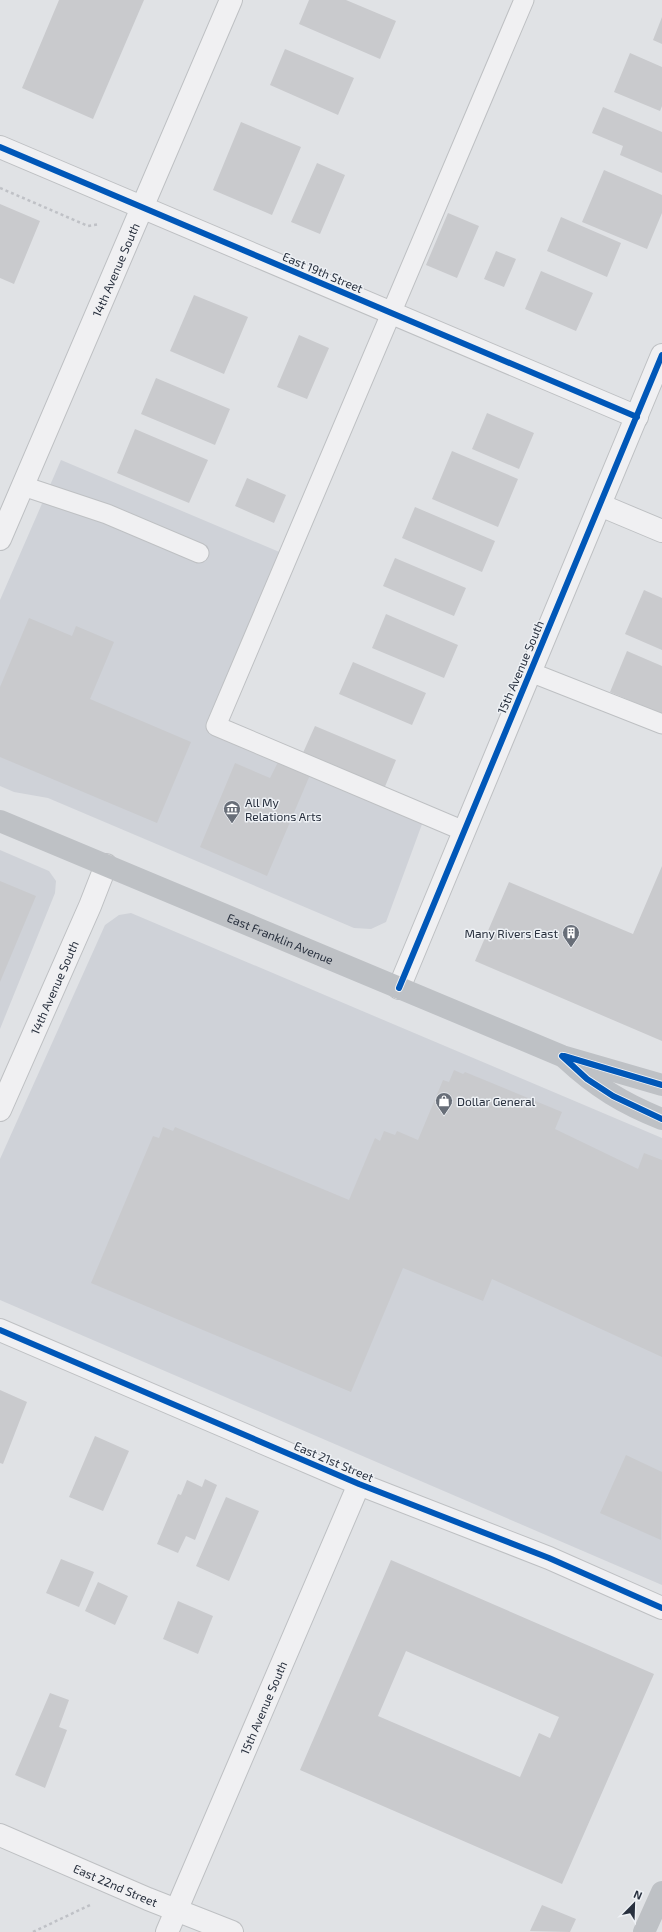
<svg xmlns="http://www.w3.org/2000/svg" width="662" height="1932" viewBox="0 0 662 1932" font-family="'Exo 2',sans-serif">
	<rect width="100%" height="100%" fill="#e0e2e5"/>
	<path fill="#cfd2d8" d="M61,460l235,99 -74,169 203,88 -39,106 -15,7 -17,-1 -306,-130 -34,-6 -14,-6v-186z
		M0,850l49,21 7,10 -1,12 -55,136z
		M131,913l531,225v447l-662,-285v-141l105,-234 14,-10z"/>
	<path fill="#c9cacd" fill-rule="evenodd" d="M59,0h85l-51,119 -71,-31z
		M309,0h37l50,21 -16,38 -81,-35z
		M662,17v27l-9,-4z
		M285,49l69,29 -16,37 -68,-30z
		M630,53l32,14v39l-2,5 -46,-19z
		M603,107l59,25v41l-42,-18 3,-9 -31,-13z
		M241,122l60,25 -29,68 -59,-25z
		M317,163l28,12 -25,59 -29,-12z
		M604,170l58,25v18l-15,36 -65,-27z
		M0,204l40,17 -26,63 -14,-6z
		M448,213l31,13 -22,52 -31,-13z
		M561,217l60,26 -14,34 -60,-26z
		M496,251l20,8 -12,28 -20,-8z
		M541,271l52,22 -17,38 -51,-22z
		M194,295l54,22 -24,57 -54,-23z
		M299,335l30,13 -22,51 -30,-12z
		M156,378l74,31 -15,36 -74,-31z
		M487,413l47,20 -15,36 -47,-20z
		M135,429l73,31 -19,43 -72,-30z
		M452,451l66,28 -20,48 -66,-28z
		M247,478l39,17 -12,28 -39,-17z
		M415,507l80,34 -13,31 -80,-34z
		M395,558l71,30 -12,28 -71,-30z
		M644,590l18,8v52l-37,-16z
		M386,614l72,31 -14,33 -72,-30z
		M29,618l43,18 4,-10 38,16 -24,57 101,43 -34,81 -157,-66v-70z
		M627,651l35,15v48l-52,-22z
		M353,662l73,31 -14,32 -73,-31z
		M315,726l81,34 -12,29 -82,-34z
		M278,762l32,13 -43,101 -67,-29 35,-84 35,15z
		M662,866v175l-187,-80 34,-79 124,52z
		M0,881l36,15 -36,86z
		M454,1070l9,4 2,-2 97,40 -7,17 83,40 6,-16 18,7v197l-170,-78 -9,22 -80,-33 -52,124 -260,-109 62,-147 6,2 4,-11 10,4 2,-4 174,73 26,-62 5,3 4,-10 11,4 2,-4 21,9 25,-60 6,2z
		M0,1390l27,12 -24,62 -3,-1z
		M95,1436l34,15 -26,60 -34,-14z
		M626,1455l36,17 -1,68 -61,-27z
		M205,1479l12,6 -22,55 -9,-4 -8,17 -21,-9 21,-50 3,1 6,-15 15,7z
		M226,1497l33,14 -30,70 -33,-15z
		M61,1559l33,13 -15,35 -33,-14z
		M391,1560l263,114 -92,210 -262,-114zM406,1651l153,66 -9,21 -11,-5 -19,44 -142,-61z
		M98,1582l30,14 -13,29 -30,-14z
		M178,1601l35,15 -15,38 -35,-15z
		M50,1693l19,7 -10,27 8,3 -22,58 -30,-13z
		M542,1905l34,14 -6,13 -40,-1z"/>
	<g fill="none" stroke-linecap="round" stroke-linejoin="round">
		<defs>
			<path id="lane" d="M23,486l84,28 92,39
				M530,672l132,52
				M464,831l-248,-105 308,-726"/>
			<g id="street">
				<path d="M0,147l637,270"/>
				<path d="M600,505l62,26"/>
				<path id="s1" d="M0,539l231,-539"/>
				<path d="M399,988l263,-633"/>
				<path id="s2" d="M0,1110l90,-204 16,-41"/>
				<path d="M0,1330l359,154 190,74 113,50"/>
				<path id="s3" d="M0,1835l148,64 84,33"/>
				<path id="s4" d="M167,1932l192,-448"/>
			</g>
		</defs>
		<use href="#lane" stroke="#bec0c3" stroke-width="21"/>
		<use href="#street" stroke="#bec0c3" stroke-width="24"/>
		<path stroke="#bfc1c6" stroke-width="2.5" stroke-dasharray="3 3" stroke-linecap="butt" d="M0,188l88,38 12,-2
			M33,1932l57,-27"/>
		<use href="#lane" stroke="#f0f0f2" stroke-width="19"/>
		<use href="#street" stroke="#f0f0f2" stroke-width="22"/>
		<g stroke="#bec1c5" stroke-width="22">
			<path id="s5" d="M0,821l562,235 100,29"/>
			<path d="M566,1059c30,28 58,45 96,60"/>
			<path d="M644,1932l18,-40"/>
		</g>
		<defs>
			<path id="cycleway" d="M0,147l637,270
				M399,988l263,-633
				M562,1056l25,23 26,17 49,23
				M564,1056l98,29
				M0,1330l359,154 190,74 113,50"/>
		</defs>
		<use href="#cycleway" stroke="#eef1f5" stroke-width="8"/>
		<use href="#cycleway" stroke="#0057b8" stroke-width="6"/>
	</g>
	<defs>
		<symbol id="museum-pin" viewBox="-11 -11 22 30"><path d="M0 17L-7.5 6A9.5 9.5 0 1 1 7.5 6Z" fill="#686e78" stroke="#eef1f5"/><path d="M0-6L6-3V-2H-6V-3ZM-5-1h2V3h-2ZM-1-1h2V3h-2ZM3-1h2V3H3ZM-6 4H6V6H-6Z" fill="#fff"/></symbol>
		<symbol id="building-pin" viewBox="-11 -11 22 30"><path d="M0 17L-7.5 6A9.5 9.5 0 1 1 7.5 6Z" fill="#686e78" stroke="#eef1f5"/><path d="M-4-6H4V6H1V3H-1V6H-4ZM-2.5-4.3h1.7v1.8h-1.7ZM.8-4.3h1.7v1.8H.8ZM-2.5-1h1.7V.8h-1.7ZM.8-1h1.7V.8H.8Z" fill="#fff"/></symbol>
		<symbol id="shop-pin" viewBox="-11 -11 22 30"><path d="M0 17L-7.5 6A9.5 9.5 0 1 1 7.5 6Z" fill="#686e78" stroke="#eef1f5"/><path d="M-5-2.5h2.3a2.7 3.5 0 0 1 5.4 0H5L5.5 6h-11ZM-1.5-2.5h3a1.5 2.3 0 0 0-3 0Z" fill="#fff"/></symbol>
	</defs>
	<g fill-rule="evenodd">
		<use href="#museum-pin" x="222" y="799" width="20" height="27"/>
		<use href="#building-pin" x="561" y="923" width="20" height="27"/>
		<use href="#shop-pin" x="434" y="1091" width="20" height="27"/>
	</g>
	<g text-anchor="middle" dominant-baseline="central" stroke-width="3" stroke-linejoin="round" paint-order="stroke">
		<g font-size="12" fill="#28303e" stroke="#eef1f5">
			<text stroke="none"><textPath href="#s1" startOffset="293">14th Avenue South</textPath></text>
			<text transform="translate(323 272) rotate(23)">East 19th Street</text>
			<text transform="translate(520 667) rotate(-67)">15th Avenue South</text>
			<text stroke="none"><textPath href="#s5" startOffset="304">East Franklin Avenue</textPath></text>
			<text stroke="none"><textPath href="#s2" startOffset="134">14th Avenue South</textPath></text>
			<text transform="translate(334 1461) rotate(23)">East 21st Street</text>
			<text stroke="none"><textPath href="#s4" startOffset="244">15th Avenue South</textPath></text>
			<text stroke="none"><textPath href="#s3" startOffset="126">East 22nd Street</textPath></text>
		</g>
		<g font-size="12" fill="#28303e" stroke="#eef1f5" text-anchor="start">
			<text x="245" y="802">All My<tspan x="245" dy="14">Relations Arts</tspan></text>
			<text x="558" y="933" text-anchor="end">Many Rivers East</text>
			<text x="457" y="1101">Dollar General</text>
		</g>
	</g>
	<g transform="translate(634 1904) rotate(23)" stroke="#eef1f5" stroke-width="3" paint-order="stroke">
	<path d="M0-3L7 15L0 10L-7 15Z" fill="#28303e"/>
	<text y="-6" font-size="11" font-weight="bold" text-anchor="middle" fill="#28303e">N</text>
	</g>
</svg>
